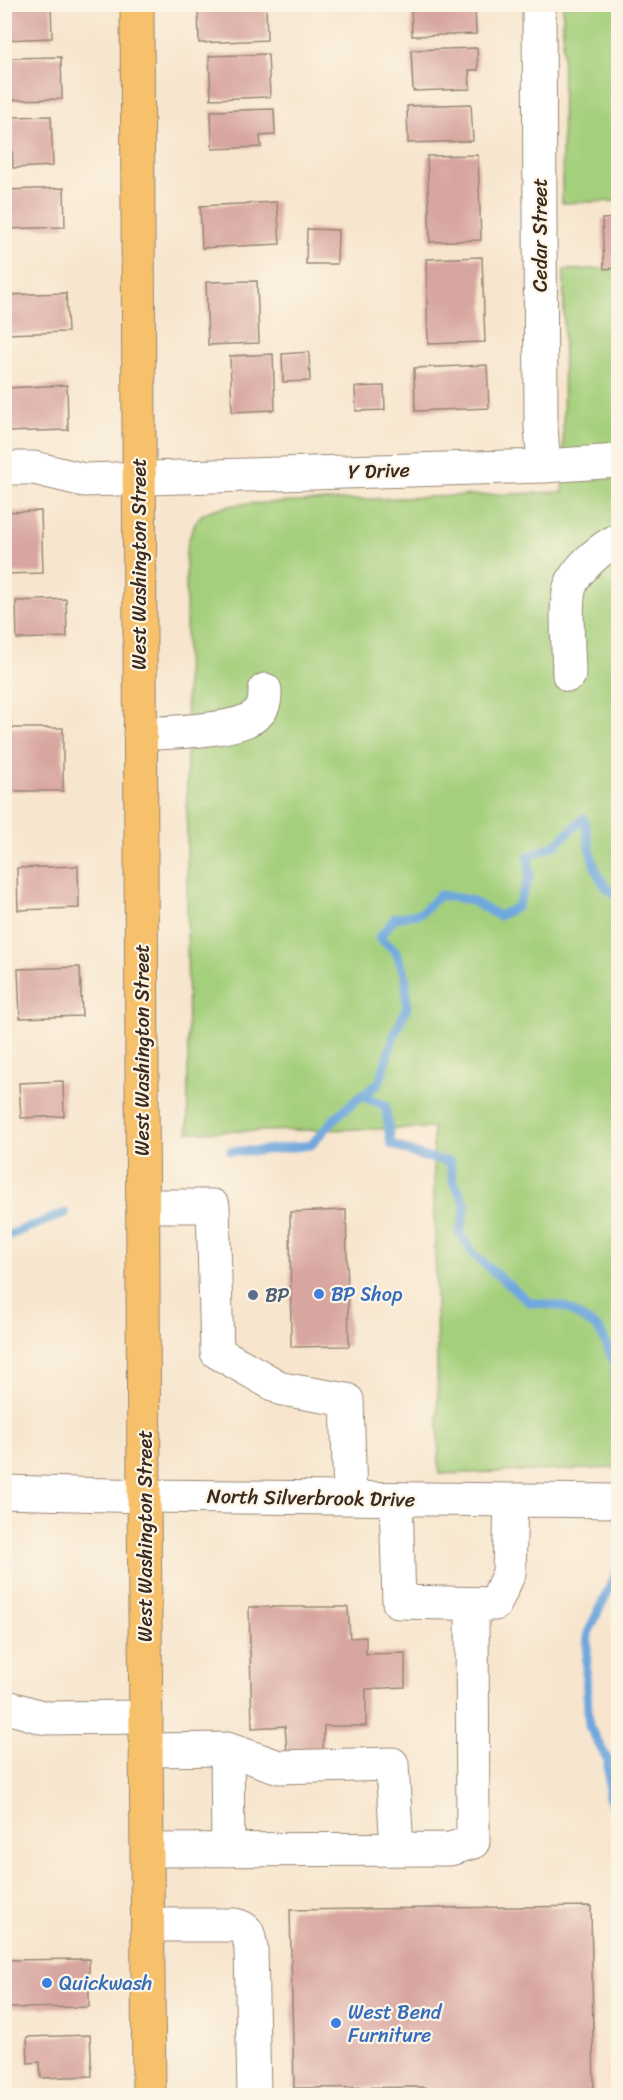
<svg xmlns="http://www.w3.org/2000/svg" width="623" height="2100" viewBox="0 0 623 2100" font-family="Sriracha,sans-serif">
	<rect width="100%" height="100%" fill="#fcf5e5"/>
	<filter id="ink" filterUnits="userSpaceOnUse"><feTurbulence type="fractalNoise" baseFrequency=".0167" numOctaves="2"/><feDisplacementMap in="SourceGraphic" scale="12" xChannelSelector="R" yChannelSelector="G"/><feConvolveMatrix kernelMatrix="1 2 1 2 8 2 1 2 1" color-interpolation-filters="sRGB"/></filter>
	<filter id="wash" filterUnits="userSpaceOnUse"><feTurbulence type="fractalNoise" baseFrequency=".008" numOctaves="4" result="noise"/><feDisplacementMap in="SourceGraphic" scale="24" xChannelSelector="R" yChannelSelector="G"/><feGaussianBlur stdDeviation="1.35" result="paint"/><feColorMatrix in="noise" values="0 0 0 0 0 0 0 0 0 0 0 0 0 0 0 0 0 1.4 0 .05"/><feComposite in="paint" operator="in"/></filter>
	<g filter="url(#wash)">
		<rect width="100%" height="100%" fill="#f7e5cd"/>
		<path fill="#a4cf7b" stroke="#707c4c" stroke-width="1.5" d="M563,5h55v196l-56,2z
			M618,268v1200l-179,6 -6,-346 -245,4 -2,-581c10,-42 16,-40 55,-47l322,-12 1,-222z"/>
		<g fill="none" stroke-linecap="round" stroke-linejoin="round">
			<path stroke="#6fa7dd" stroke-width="9" d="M361,1096l18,-13 15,-47 13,-29 -1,-30 -11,-27 -16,-12 16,-20 26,-5 19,-18 30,5 29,16 18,-9 13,-31 -2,-19 27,-12 29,-27c6,26 7,64 34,78
				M231,1151h26l54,-6 26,-29 24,-20 24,9 6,39 30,12 29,6 3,19 13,24 -6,28 14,22 55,47 36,5 34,22 16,34 2,71
				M4,1237l61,-24
				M618,1570l-30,63 -2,42 3,51 19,34 1,37 9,20"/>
		</g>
		<g id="blocks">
			<path fill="#d8a6a0" d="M4,4h47l1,34 -48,2z
				M198,4h68l1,36 -68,3z
				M411,4h64l1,30 -64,2z
				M477,48l1,22h-9l1,19 -57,2 -2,-41z
				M268,54l2,43 -59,2 -2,-43z
				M61,57l1,42 -55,1v-42z
				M471,104l2,37 -65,2 -1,-37z
				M274,109l1,26 -15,1 1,11 -49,2 -1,-38z
				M51,116l2,50 -40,2 -2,-51z
				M478,155l3,85 -51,2 -3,-86z
				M64,188l1,39 -61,2v-39z
				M277,202l3,42 -78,4 -2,-42z
				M618,218v50l-14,1 -2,-50z
				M307,229l31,1 -1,34h-31z
				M482,257l3,85 -57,2 -2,-85z
				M257,281l2,62 -51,2 -2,-63z
				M66,293l2,39 -64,2v-39z
				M309,352l1,29 -27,1 -1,-28z
				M273,354l2,56 -43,2 -2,-56z
				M487,365l2,43 -74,3 -1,-43z
				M67,385l1,45 -63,2v-44z
				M384,386l1,24 -29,1 -1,-24z
				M41,511l2,62 -39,1v-62z
				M66,599l1,38 -50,2 -1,-38z
				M4,713h6l1,15h52v63h-59z
				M78,866l1,42 -61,2 -1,-42z
				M80,967l2,49 -62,2 -2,-49z
				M63,1081l1,35 -43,2 -2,-35z
				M346,1210l3,136 -58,1 -1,-135z
				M249,1607h99l2,31 16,-1v17l39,-1v34l-39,2v37h-42l-1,26 -36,1 -2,-27 -33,2z
				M591,1906l3,190h-168v-9l-132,1 -4,-178z
				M89,1959v48l-85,1v-48z
				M90,2035l2,41 -51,2 -1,-16 -12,1 -1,-26z"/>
		</g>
	</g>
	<g filter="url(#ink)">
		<use href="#blocks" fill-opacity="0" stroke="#998876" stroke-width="1.5"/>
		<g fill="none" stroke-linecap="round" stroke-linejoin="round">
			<defs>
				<path id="minor" d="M539,4l2,423 3,39
					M4,468h30l50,12 460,-14 74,-5
					M569,675c0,-22 -5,-69 1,-88 6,-18 32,-40 48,-47
					M140,734c26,-2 103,-2 119,-22 6,-7 6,-14 6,-22
					M143,1206h70l4,146 65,37 65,11 3,98
					M4,1492l140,4 474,5
					M396,1499l3,103 96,2 14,-31 2,-73
					M4,1706l41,12 101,-1
					M227,1749l52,18 113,-3 5,85
					M147,1750l80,-1 1,101
					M148,1850l302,-1 23,-7 -1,-238
					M148,1925h86c16,3 14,9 17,23l3,148"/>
				<path id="major" d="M137,4l7,1492 5,600"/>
			</defs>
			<use href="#minor" stroke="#998876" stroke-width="35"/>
			<use href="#major" stroke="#998876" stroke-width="35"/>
			<use href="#minor" stroke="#fff" stroke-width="33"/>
			<use href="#major" stroke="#f7c06b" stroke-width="33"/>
		</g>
	</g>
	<g fill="#3f7fe0" stroke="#fcf5e5" stroke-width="2">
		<circle cx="319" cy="1294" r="6"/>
		<circle cx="47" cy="1983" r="6"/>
		<circle cx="336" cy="2023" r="6"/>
	</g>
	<circle fill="#5c6f8a" stroke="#fcf5e5" stroke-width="2" cx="253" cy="1295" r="6"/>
	<g text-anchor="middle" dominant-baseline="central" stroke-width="4.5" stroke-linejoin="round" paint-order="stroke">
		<g font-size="20" fill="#3b2a1e" stroke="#fcf5e5">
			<text transform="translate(540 235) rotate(-90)">Cedar Street</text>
			<text transform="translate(379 471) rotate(-2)">Y Drive</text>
			<text transform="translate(139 564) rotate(-90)">West Washington Street</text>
			<text transform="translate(142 1050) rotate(-90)">West Washington Street</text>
			<text transform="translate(311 1498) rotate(1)">North Silverbrook Drive</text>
			<text transform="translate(145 1536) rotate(-90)">West Washington Street</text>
		</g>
		<g font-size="20" fill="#366cbe" stroke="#fcf5e5" text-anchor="start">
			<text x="331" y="1294">BP Shop</text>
			<text x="59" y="1983">Quickwash</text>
			<text x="348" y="2012">West Bend<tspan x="348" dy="23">Furniture</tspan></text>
		</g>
		<g font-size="20" fill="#4e5e75" stroke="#fcf5e5" text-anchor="start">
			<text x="265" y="1295">BP</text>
		</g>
	</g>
	<rect width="623" height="2100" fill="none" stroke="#fcf5e5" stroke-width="24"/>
</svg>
